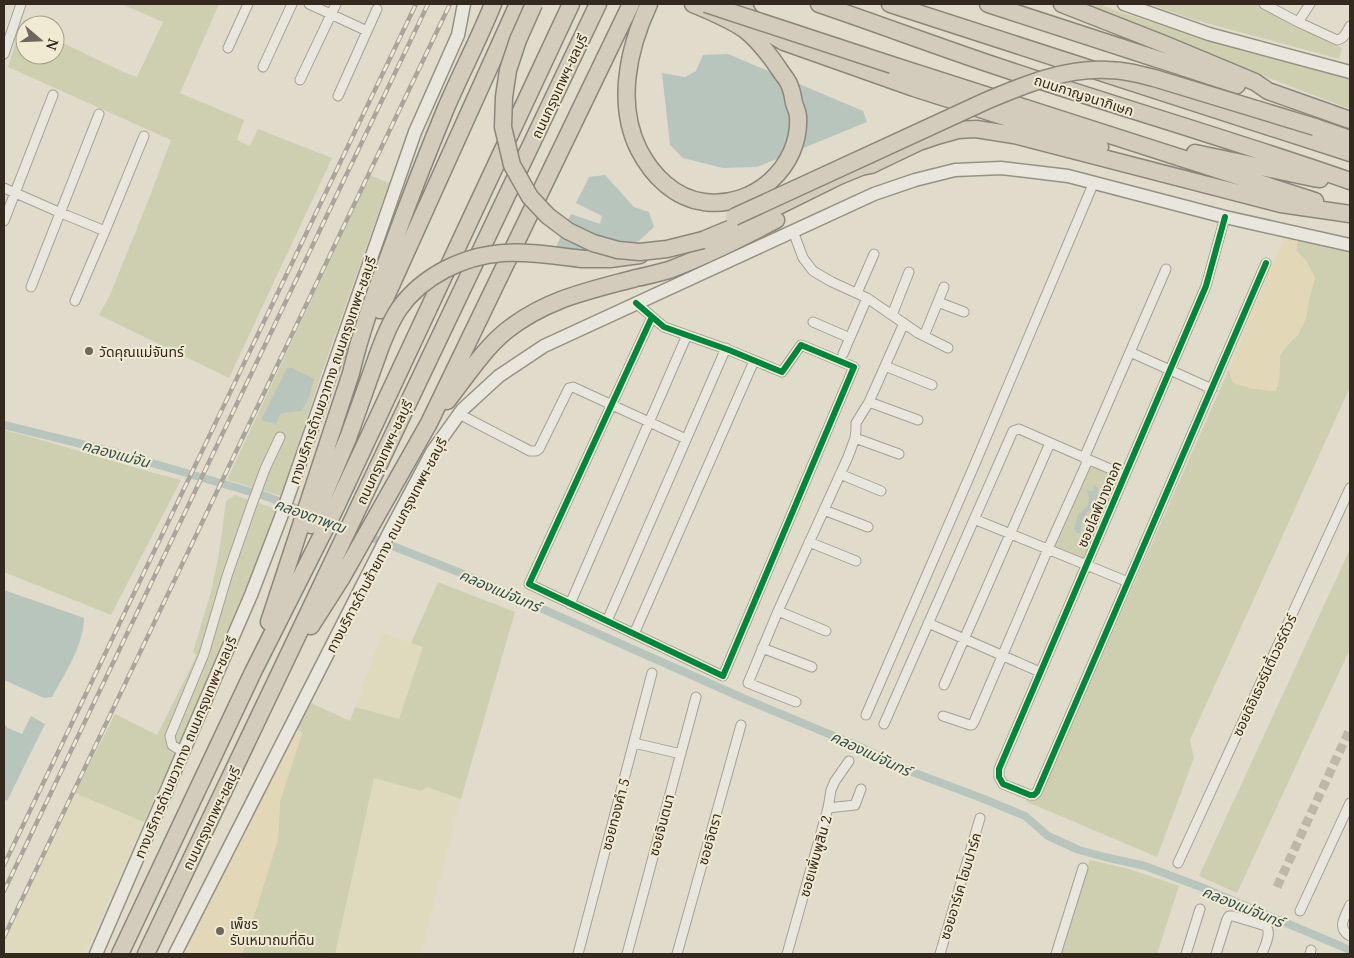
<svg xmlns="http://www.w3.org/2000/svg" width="1354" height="958" viewBox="0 0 1354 958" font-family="'Noto Serif','Noto Sans Thai',serif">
	<rect width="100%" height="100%" fill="#e1dbcc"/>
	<path fill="#dfd9be" d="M382,633l41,14 -24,72 -44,-12z
		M374,778l47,13 6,-4 34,12 -40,155h-86z
		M75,793l69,29 -59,132h-81v-12z"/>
	<path fill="#cecfb0" d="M121,4h98l-39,89 64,27 -7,20 13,6 8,-17 74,29 -103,220 -130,-63 11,-20 38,-94 23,-61 -163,-73 14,-44 3,2v30h30v-16l68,33 14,5 26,-55z
		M1083,4h17l17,7 94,30 91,24 48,14v30l-162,-62z
		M1149,4h106l87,44 -3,11 -144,-39z
		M370,175l19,8 -67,189 -41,124 -54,-16z
		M1298,239l52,12v136l-160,353 4,18 -37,99 -132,-56 17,-9 187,-423 4,14 46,-2 1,-26 7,-10 11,-10 8,-17 3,-19 6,-21 -9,-17 -10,-10z
		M4,430c60,15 117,35 177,50l-70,135 -107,-43z
		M1089,464l30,14 -36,82 -30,-13z
		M235,495l41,14 -23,69 -109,244 -69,-29 40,-79 42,21 40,-80 -4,-3 18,-60 8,-39 7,-52z
		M1350,549v100l-113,244 -38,-17z
		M438,582l77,30 -54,187 -34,-12 -6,4 -47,-13 -39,176h-93l36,-115 2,-38 22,-67 -6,-6 15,-25 39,18 5,-14 44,12 24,-72 -12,-4z
		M1090,860l39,9 50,17 -22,68h-98z"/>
	<path fill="#e2d7b6" d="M1284,237l14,2 -2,12 10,9 9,18 -6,21 -3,19 -8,17 -11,10 -7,10 -1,26 -3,10c-15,0 -29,-3 -43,-8l-4,-14z
		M296,728l6,5 -22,68 -2,38 -36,115h-62z"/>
	<path fill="#b7c5bd" d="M728,54l135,57 4,11 -110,45 -34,1 -40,-10 -13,-13 -8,-72 23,4 11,-6 7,-16z
		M605,175l29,32 15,5 5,15 -15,14 -73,19 -10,-13 15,-33 29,10 2,-8 -26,-13 13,-26z
		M287,368h5l22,11 -5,19 -8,13 -20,2 -5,11 -15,-4z
		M1095,485l3,3c1,21 -4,14 -14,29 -3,4 -2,10 -4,16h-3l-3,-4 4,-14 10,-10 1,-7 -2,-9 3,2 4,-1 -1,-4z
		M4,590l80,28c-1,29 -19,55 -32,79l-8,1 -40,-18z
		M31,716l14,8 -38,77 -3,-2v-75l4,4 14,6z"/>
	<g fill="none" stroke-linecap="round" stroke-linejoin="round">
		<path stroke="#b7c5bd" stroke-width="8" d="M4,425l110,27 151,44 42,16
			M329,521l137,54 279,124 120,50 42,21 77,29 41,17 23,20 31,14 26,7 40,9 56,21 149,63"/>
		<path stroke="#beb7a9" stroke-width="9" stroke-dasharray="9 4.5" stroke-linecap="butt" d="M1277,887l73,-158"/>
		<defs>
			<path id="street" d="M309,4l58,27
				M1264,4l34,18 39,18c7,-1 10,-8 13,-14
				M1298,22l12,-18
				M228,48l20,-44
				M4,54l17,-50
				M263,67l29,-63
				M300,80l36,-76
				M338,96l39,-87
				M4,188l57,25 44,18
				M1225,217l-19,69 -207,483v8l4,7 27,11h4l3,-3 229,-529
				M4,221l49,-126
				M793,231l10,27 10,13 19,11 35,16 51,35 30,15
				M31,287l68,-173
				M857,293l17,-39
				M75,301l30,-70 39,-95
				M938,302l26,10
				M636,303l28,24 65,23 53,22 19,-27 53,22 -131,309 -194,-92 123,-267
				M892,315l17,-43
				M813,322l37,16
				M924,336l20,-49
				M1130,352l82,37
				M843,354l24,-56
				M885,366l47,19
				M869,402l49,18
				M459,414l71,37h6l3,-2 30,-61 4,-1 113,52
				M855,438l44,16
				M1084,458l82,-189
				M840,474l41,17
				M824,510l44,17
				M974,519l154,63
				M809,542l47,19
				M570,604l117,-269
				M778,611l48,20
				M607,621l119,-273
				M928,623l112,49
				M634,634l120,-273
				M762,648l50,19
				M944,685l106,-242
				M796,702l-48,-19 30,-72 70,-154 7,-19 1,-8v-7l13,-21 35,-79
				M866,715l108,-249 120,-284
				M943,716l27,9h2l2,-3 74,-173 40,-89
				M884,724l129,-293 6,-2 105,46
				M634,743l47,11
				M183,752l-11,-7 -2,-9 34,-82 23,-78 24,-69 14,-38 15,-32
				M828,808l27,-3 6,-16
				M1178,863l172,-375
				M1350,905c-5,12 -14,23 0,31
				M1300,911l50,-108
				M578,954l74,-281
				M627,954l69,-257
				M677,954l64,-229
				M787,954l41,-146 3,-18 4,-9 14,-20
				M940,954l40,-136
				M1056,954l27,-86
				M1186,954l14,-45
				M1216,954l11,-35 2,-3h4l33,10c6,7 -1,19 -4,28
				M1310,954l1,-4"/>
			<path id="secondary" d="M1124,4l85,30 141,38
				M96,954l155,-359 30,-78 134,-385 43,-97 6,-31
				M175,954l214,-421 43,-81 30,-42 37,-34 45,-30 330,-152 41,-14 40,-10 46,-2 67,8 157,41 125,28"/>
			<path id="highway" d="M649,4c-21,45 -33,100 -10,146 13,25 35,48 65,52 49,7 97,-35 94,-85 0,-5 -3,-10 -4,-14 -1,-6 -2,-13 -5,-19 -2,-5 -7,-10 -10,-15 -10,-15 -21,-29 -35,-40 -15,-10 -34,-18 -51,-25
				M743,4l5,10 14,15 22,13 130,46 186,59
				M819,4c56,19 112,40 168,59 121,41 243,76 363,118
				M890,4l460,149
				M988,4l249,81
				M1062,4l102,40 91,38 13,9 82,29
				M892,65l423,136
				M1315,127l35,12
				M1195,153l118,25 7,1
				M703,240l41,-17 95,-47 22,-9 10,-2 48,-23 21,-7 18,-5 18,-1 38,6 267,69 69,10
				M583,259h27l30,-4
				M380,310l138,-306
				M447,401c19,-24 36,-51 59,-70 40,-32 82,-40 130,-53 11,-2 22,-5 33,-8 37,-14 72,-32 107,-50
				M311,525l37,-87 29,-81
				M269,622l82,-249c10,-43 26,-85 41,-126 17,-47 35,-93 54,-139 15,-35 33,-69 47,-104
				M311,626l30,-47 88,-156 202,-419
				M120,954l133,-282 82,-163 236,-505
				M146,954l452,-950"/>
		</defs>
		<use href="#street" stroke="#a6a096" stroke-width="11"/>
		<use href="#secondary" stroke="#969085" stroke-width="15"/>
		<use href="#highway" stroke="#8b867c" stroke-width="19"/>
		<use href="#street" stroke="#e9e6dd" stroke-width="9"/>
		<use href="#secondary" stroke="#e9e6dd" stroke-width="12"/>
		<use href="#highway" stroke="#d3ccbd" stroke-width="16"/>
		<defs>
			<path id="rail" d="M4,865l412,-861
				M4,891l424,-887
				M4,937l446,-933"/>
		</defs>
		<use href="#rail" stroke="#a9a59d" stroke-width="4.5"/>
		<use href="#rail" stroke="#f1ead3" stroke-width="2.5" stroke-dasharray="8" stroke-linecap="butt"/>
		<defs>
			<path id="highway-bridge" d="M534,4l-16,36 -10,30 -4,27 -1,30 9,38 18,32 18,19 20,15 25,12 25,7 22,2 27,-3 36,-9
				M706,4l186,61
				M734,217l252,-116c40,-17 79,-33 122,-31 16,0 31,4 46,8l161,49
				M377,357c6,-17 12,-33 22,-48 23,-33 64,-53 104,-56 27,-2 53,3 80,6"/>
		</defs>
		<use href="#highway-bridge" stroke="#8b867c" stroke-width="19" stroke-linecap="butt"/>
		<use href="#highway-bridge" stroke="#d3ccbd" stroke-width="16"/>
		<defs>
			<path id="cycleway" d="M1225,217l-19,69 -207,483v8l4,7 27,11h4l3,-3 229,-529
				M636,303l28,24 65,23 53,22 19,-27 53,22 -131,309 -194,-92 123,-267"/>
		</defs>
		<use href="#cycleway" stroke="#f1ead3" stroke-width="9"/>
		<use href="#cycleway" stroke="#00873e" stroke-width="6"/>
	</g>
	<g fill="#70675c" stroke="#f1ead3" stroke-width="2">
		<circle cx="89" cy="351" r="5"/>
		<circle cx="220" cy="931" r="5"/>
	</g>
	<g text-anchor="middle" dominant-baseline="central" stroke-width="4" stroke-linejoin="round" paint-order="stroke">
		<g font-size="14" fill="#33291f" stroke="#f1ead3">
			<text transform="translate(559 86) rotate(-65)">ถนนกรุงเทพฯ-ชลบุรี</text>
			<text transform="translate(1084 95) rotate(18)">ถนนกาญจนาภิเษก</text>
			<text transform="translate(332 370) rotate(-71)">ทางบริการด้านขวาทาง ถนนกรุงเทพฯ-ชลบุรี</text>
			<text transform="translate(384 452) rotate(-65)">ถนนกรุงเทพฯ-ชลบุรี</text>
			<text transform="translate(1099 504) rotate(-67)">ซอยไลฟ์บางกอก</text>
			<text transform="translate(386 545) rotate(-62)">ทางบริการด้านซ้ายทาง ถนนกรุงเทพฯ-ชลบุรี</text>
			<text transform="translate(1264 675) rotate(-65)">ซอยดิอิเธอร์นิตี้เวอร์ดัวร์</text>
			<text transform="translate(185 747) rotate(-67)">ทางบริการด้านขวาทาง ถนนกรุงเทพฯ-ชลบุรี</text>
			<text transform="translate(615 814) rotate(-75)">ซอยทองคำ 5</text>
			<text transform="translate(211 818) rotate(-64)">ถนนกรุงเทพฯ-ชลบุรี</text>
			<text transform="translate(661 825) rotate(-75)">ซอยจินตนา</text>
			<text transform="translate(709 839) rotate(-74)">ซอยจิตรา</text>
			<text transform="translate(815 856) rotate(-74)">ซอยเพิ่มพูสิน 2</text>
			<text transform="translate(960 886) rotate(-73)">ซอยอาร์เค โฮมปาร์ค</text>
		</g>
		<g font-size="14" fill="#33291f" stroke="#f1ead3" text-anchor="start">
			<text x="99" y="351">วัดคุณแม่จันทร์</text>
			<text x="230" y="923">เพ็ชร<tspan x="230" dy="16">รับเหมาถมที่ดิน</tspan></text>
		</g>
		<g font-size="15" font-style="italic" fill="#305150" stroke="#f1ead3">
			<text transform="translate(116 453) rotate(15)">คลองแม่จัน</text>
			<text transform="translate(310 515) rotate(20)">คลองตาพุฒ</text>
			<text transform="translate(500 590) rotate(23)">คลองแม่จันทร์</text>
			<text transform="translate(871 753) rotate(25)">คลองแม่จันทร์</text>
			<text transform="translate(1243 906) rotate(22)">คลองแม่จันทร์</text>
		</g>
	</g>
	<rect width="1354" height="958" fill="none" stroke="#33291f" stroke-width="10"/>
	<g transform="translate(40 40) rotate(109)"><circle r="24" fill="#f1ead3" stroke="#a59d8b"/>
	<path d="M0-4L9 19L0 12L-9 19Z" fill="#70675c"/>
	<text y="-8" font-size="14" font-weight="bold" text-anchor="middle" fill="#33291f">N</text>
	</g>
</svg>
